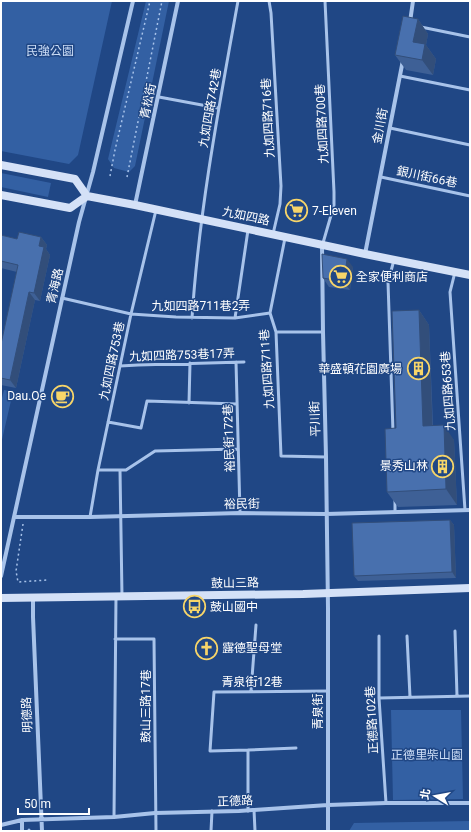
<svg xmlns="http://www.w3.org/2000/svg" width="471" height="832" viewBox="0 0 471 832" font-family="Roboto,'Noto Sans TC',sans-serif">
	<rect width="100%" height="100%" fill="#204785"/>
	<path fill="#3360a3" d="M1,1h111l-34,154 -9,9 -68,-13z
		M146,1h23l-34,165 -6,6 -15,-4 -6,-9z
		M1,173l50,10 -3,14 -47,-10z
		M4,390l9,2 -12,52v-47l1,1z
		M391,710h70l2,89 -70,1z
		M470,821v10h-121l5,-8z"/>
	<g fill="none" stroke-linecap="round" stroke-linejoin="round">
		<path stroke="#9cbdeb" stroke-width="3" d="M29,830v1"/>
		<path stroke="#a8c3ea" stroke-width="1.5" stroke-dasharray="2 3" stroke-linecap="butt" d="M110,176l5,-26 35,-149
			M127,177l35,-176
			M23,524l-7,47 2,11 29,-2"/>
		<path stroke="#a8c3ea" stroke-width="3" d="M269,1l2,12 10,173 -1,18 -7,30
			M421,27l49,10
			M400,76l70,14
			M159,97l59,11
			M390,128l80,17
			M381,177l89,19
			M285,238l-15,75 6,19 5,124 45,1
			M323,243l11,-38v-13l-9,-191
			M455,272l-5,20 15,218
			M62,298l69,16 45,3 59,1 35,-5
			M192,318c7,-107 27,-212 46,-317
			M235,318l13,-88
			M276,332h47
			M236,362l4,151
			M120,366l18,-1 106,-3
			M189,403l1,-40
			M108,422l33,6 6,-27 90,3
			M393,432l-5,-150 6,-22
			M98,470h28l29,-19 83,-2
			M120,470l2,126
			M395,500v12
			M90,517l8,-47 33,-156 25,-104
			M455,631l2,65
			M379,636v62l7,105
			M407,636l3,61
			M115,639h39l2,192
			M251,691l5,-66
			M379,698l91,-2
			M248,750l48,-2
			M254,810l1,21
			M248,811v-61l-38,1 4,-59 114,-1
			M114,817l2,-221
			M211,831l1,-20"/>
		<path stroke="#a8c3ea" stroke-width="4" d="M410,22l3,-21
			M135,205l43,-204
			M322,245l1,87 3,125 2,151v223
			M365,254l38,-194
			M14,517h76l150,-4 86,1 144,-4
			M1,576l78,-354 14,-50 40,-171
			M33,598v19l9,214
			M1,825l21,-5 92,-3 41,-4 84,-2 89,-6 58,-2h84
			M22,831v-11"/>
		<path stroke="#d4e1f7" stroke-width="8" d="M1,165l74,14 12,17 48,9 230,49 105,21
			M1,195l69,13 17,-12
			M1,598l302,-4 167,-6"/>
	</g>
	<path fill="#3e6096" d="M418,19l10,15 -2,11 10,14 -3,16 -27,-5 -11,-15z
		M1,235l16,4 24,-2 6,8 -1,4 4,6 -10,46 -5,-1 -19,88 -15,-3v-41l16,-72 -16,-4z
		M353,267l-3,23 -21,-3 -6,-9z
		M419,310l10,15 4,100 21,15 3,65 -59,2 -11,-15 9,-64z
		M450,520l4,5 2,53 -98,3 -4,-5z"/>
	<path fill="#324e7a" d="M418,19l10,15 -2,11 10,14 -3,16 -11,-15 -9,-18z
		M41,237l6,8 -1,4 4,6 -10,46 -6,-8 5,-47z
		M347,259l6,8 -3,23 -6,-8z
		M29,292l6,8 -19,88 -6,-8z
		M419,310l10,15 4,116 -10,-15z
		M444,425l10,15 3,65 -11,-16z
		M450,520l4,5 2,53 -4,-6z"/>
	<path fill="#4870ae" stroke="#324e7a" d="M403,16l15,3 -5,23 12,2 -3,16 -27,-5z
		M19,232l22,5 -2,9 5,1 -10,46 -5,-1 -19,88 -9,-2v-34l17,-79 -17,-4v-26l16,4z
		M322,254l25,5 -3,23 -21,-4z
		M419,310l4,116 21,-1 2,64 -59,3 -2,-63 11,-1 -4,-117z
		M450,520l2,52 -98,4 -2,-53z"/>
	<defs>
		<symbol id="supermarket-ring" viewBox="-11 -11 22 22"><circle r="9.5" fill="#204785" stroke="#f7d569" stroke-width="1.5"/><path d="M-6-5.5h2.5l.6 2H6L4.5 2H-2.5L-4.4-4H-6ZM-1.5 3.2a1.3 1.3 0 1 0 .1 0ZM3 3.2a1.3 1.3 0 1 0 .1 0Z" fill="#f7d569"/></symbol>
		<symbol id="building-ring" viewBox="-11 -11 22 22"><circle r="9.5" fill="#204785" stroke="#f7d569" stroke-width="1.5"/><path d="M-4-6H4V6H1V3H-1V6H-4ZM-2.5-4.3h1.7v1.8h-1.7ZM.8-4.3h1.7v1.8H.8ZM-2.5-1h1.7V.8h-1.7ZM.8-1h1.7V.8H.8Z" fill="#f7d569"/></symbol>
		<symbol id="cafe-ring" viewBox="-11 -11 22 22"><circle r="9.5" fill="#204785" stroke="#f7d569" stroke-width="1.5"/><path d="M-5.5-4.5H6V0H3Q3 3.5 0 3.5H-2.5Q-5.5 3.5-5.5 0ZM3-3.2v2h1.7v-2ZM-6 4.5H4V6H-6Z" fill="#f7d569"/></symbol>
		<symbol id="bus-ring" viewBox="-11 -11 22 22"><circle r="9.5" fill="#204785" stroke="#f7d569" stroke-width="1.5"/><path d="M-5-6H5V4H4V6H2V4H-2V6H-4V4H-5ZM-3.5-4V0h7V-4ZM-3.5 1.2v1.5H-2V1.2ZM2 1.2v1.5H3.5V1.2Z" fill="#f7d569"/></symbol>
		<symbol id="church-ring" viewBox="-11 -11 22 22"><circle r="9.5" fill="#204785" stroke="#f7d569" stroke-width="1.5"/><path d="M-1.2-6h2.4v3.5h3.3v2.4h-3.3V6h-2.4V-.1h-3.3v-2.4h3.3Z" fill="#f7d569"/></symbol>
	</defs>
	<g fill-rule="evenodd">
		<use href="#supermarket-ring" x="284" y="198" width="25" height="25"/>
		<use href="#supermarket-ring" x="328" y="264" width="25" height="25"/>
		<use href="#building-ring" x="406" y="356" width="25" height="25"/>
		<use href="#cafe-ring" x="50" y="384" width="25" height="25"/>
		<use href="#building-ring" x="430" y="454" width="25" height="25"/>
		<use href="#bus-ring" x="182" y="594" width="25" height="25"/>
		<use href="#church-ring" x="194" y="636" width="25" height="25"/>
	</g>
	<g text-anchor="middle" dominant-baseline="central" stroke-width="3" stroke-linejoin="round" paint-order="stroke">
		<g font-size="12" fill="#cddef7" stroke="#204785">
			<text x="50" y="51">民強公園</text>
			<text x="427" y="755">正德里柴山園</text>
		</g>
		<g font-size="12" fill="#fff" stroke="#204785">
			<text transform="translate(148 101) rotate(-78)">青松街</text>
			<text transform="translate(210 108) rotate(-80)">九如四路742巷</text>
			<text transform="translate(268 118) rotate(-93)">九如四路716巷</text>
			<text transform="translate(322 124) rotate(-93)">九如四路700巷</text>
			<text transform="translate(380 126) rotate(-79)">金川街</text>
			<text transform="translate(427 177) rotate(12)">銀川街66巷</text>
			<text transform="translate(246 216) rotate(12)">九如四路</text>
			<text transform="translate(55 286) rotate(-77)">青海路</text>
			<text x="201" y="306">九如四路711巷2弄</text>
			<text transform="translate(182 355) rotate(-2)">九如四路753巷17弄</text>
			<text transform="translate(112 361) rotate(-78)">九如四路753巷</text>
			<text transform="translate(267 369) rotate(-94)">九如四路711巷</text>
			<text transform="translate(448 391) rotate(-94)">九如四路653巷</text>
			<text transform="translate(315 419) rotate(-92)">平川街</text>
			<text transform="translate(229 438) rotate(-92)">裕民街172巷</text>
			<text transform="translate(242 504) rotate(-1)">裕民街</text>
			<text transform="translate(235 583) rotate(-1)">鼓山三路</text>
			<text x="252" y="682">青泉街12巷</text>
			<text transform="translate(146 706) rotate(-90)">鼓山三路17巷</text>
			<text transform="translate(318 712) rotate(-90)">青泉街</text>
			<text transform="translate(27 715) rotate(-92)">明德路</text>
			<text transform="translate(372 720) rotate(-93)">正德路102巷</text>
			<text transform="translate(235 801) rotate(-2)">正德路</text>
		</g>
		<g font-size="12" fill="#fff" stroke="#204785" text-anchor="start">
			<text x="312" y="211">7-Eleven</text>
			<text x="356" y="277">全家便利商店</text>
			<text x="402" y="369" text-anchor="end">華盛頓花園廣場</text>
			<text x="46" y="396" text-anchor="end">Dau.Oe</text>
			<text x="428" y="466" text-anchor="end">景秀山林</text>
			<text x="210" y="607">鼓山國中</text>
			<text x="222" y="648">露德聖母堂</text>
		</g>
	</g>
	<rect width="471" height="832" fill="none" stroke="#ffffff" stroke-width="4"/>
	<g transform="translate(435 796) rotate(281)" stroke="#204785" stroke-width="3" paint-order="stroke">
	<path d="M0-3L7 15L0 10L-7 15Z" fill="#ffffff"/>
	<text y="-6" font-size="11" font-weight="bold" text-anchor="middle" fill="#ffffff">北</text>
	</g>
	<path d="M18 808v6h71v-6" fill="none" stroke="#ffffff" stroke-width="2"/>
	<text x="24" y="808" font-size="12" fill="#ffffff" stroke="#204785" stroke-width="3" paint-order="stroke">50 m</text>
</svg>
